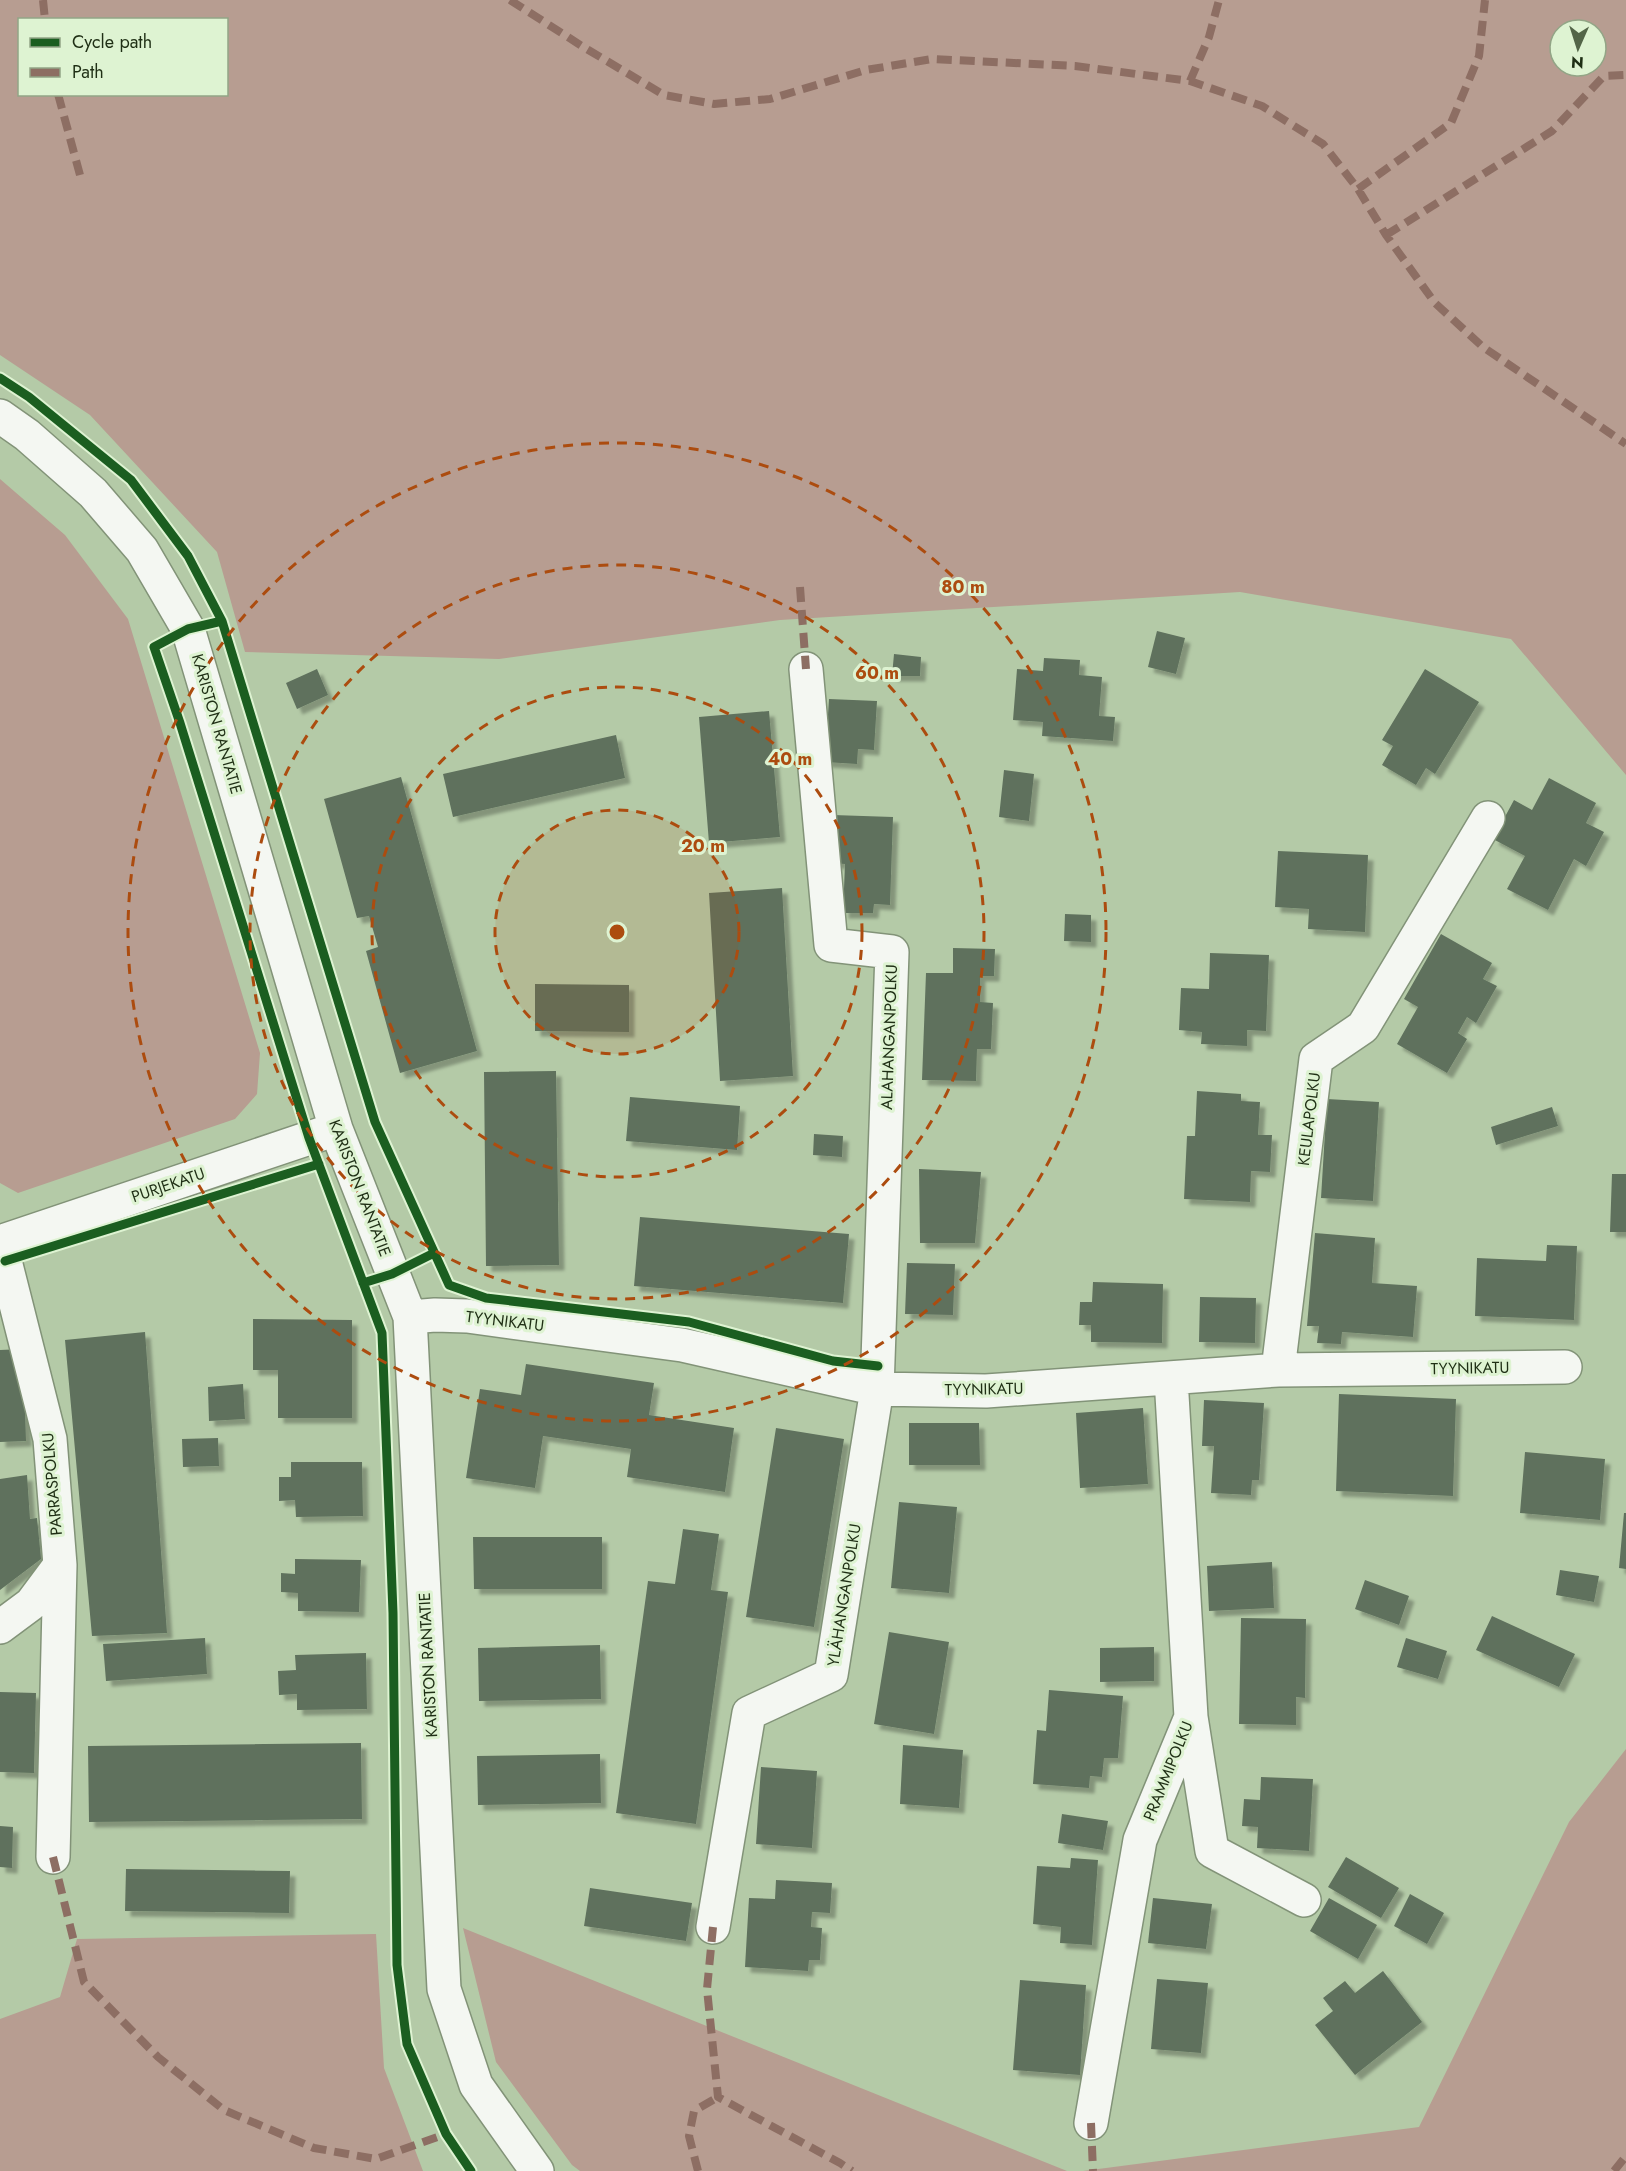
<svg xmlns="http://www.w3.org/2000/svg" width="1626" height="2171" viewBox="0 0 1626 2171" font-family="Jost,sans-serif">
	<defs>
		<filter id="shadow"><feDropShadow dx="5.5" dy="5.5" stdDeviation="1.5" flood-color="#0004"/></filter>
	</defs>
	<rect width="100%" height="100%" fill="#b4caa7"/>
	<path fill="#b79d91" fill-rule="evenodd" d="M0,0h1626v775l-115,-136 -271,-47 -460,28 -281,39 -254,-7 -28,-100 -127,-137 -90,-60zM20,20h206v74h-206zM1560,30h36v36h-36z
		M0,479l65,56 63,84 132,434 -3,41 -22,25 -217,74 -18,-10z
		M1626,1749v422h-543l336,-44 150,-305z
		M463,1928l604,243h-487l-8,-6 -76,-103z
		M376,1934l8,134 39,103h-423v-152l60,-22 17,-58z"/>
	<path fill="#5f715d" filter="url(#shadow)" d="M1157,631l28,7 -9,36 -28,-7z
		M894,654l27,3 -1,19h-28z
		M1044,658l36,2 -1,15 23,2 -3,39 16,1 -2,24 -71,-5 1,-14 -30,-2 4,-51 26,2z
		M317,669l11,26 -31,14 -11,-26z
		M1425,669l54,33 -44,72 -9,-6 -10,17 -34,-20 11,-19 -11,-6z
		M829,699l48,2 -3,49 -16,-1 -1,15 -32,-2z
		M769,711l11,126 -71,6 -10,-126z
		M616,735l9,43 -172,39 -10,-43z
		M1004,770l30,4 -5,47 -30,-4z
		M401,777l76,274 -77,22 -34,-122 12,-4 -9,-31 -12,2 -33,-119z
		M1549,778l47,25 -10,20 18,9 -18,34 -12,-7 -26,51 -41,-21 18,-33 -32,-17 21,-39 18,10z
		M833,815l60,2 -3,88 -16,-1 -1,9h-30l2,-49 -14,-1z
		M1278,851l90,4 -3,77 -57,-3 1,-20 -34,-2z
		M782,888l11,188 -73,5 -11,-188z
		M1065,914l26,1v27l-27,-1z
		M1441,934l51,29 -9,16 14,7 -21,37 -9,-6 -9,16 9,6 -20,34 -50,-29 21,-37 -14,-8z
		M953,948l42,1 -1,27h-14v26l13,1 -2,46h-14l-1,32 -54,-1 4,-107h27z
		M1210,953l59,2 -3,76 -19,-1v16l-46,-2 1,-12 -23,-2 2,-42 28,1z
		M535,984l94,1v47l-94,-1z
		M556,1071l3,194 -73,1 -2,-194z
		M1197,1091l44,3v7l19,1 -2,33h14l-2,37 -19,-1 -1,31 -66,-3 3,-63h8z
		M630,1097l110,9 -3,44 -111,-9z
		M1327,1099l52,3 -6,99 -52,-3z
		M1552,1107l6,19 -62,19 -5,-18z
		M814,1134l29,2 -1,21 -29,-2z
		M919,1169l62,3 -6,71h-55z
		M1612,1174h14v58h-16z
		M640,1217l209,17 -6,69 -209,-17z
		M1315,1233l60,5 -3,45 45,3 -4,51 -71,-5 -1,12 -24,-1 2,-17h-12z
		M1547,1245l30,1 -3,74 -99,-4 2,-58 69,3z
		M907,1263l48,1 -2,51 -48,-1z
		M1093,1282l70,2 -1,59 -71,-1v-17h-12l1,-23h12z
		M1200,1297l56,1 -1,45 -56,-1z
		M253,1319l99,1v98h-74v-48h-25z
		M145,1332l22,301 -75,3 -27,-296z
		M23,1349l3,92 -26,1v-92z
		M526,1364l128,19 -5,32 85,13 -9,64 -98,-15 4,-28 -88,-13 -8,52 -69,-10 14,-89 41,6z
		M243,1384l2,35 -36,2 -1,-34z
		M1339,1394l117,5 -3,97 -117,-5z
		M1204,1400l60,3 -5,77h-7l-1,15 -40,-2 3,-47h-12z
		M1143,1408l5,76 -68,4 -4,-75z
		M909,1423h70l1,42h-71z
		M776,1428l68,11 -30,188 -68,-10z
		M218,1438l1,28 -36,1 -1,-28z
		M1525,1452l80,7 -5,61 -80,-7z
		M291,1462h71l1,54 -67,1 -1,-17 -16,1v-24h12z
		M27,1475l3,44 7,-1 4,41 -41,31v-111z
		M899,1502l58,5 -8,86 -58,-5z
		M1624,1513h2v56l-7,-1z
		M683,1529l36,5 -8,56 17,2 -32,232 -80,-11 32,-232 27,3z
		M473,1537h129v52h-128z
		M295,1559l66,1 -2,52 -61,-1v-18l-17,-1v-19l14,1z
		M1272,1562l2,46 -65,3 -2,-45z
		M1560,1570l39,6 -5,26 -38,-7z
		M1365,1580l44,16 -10,29 -44,-16z
		M1492,1616l83,38 -16,33 -83,-37z
		M1241,1618l65,1 -1,79 -9,-1v28l-57,-1z
		M889,1632l60,10 -15,92 -60,-10z
		M205,1638l2,36 -101,7 -3,-37z
		M1406,1638l41,13 -9,28 -41,-12z
		M600,1645l1,54 -122,2 -1,-53z
		M1154,1647v34l-54,1v-34z
		M366,1653l1,56 -70,1v-16l-18,1 -1,-24 18,-1 -1,-15z
		M1049,1690l74,6 -5,62h-14l-2,19 -12,-1 -1,12 -56,-4 4,-54 9,1z
		M0,1692l36,1 -2,80 -34,-1z
		M361,1743l1,76 -273,3 -1,-76z
		M903,1745l60,5 -4,58 -59,-4z
		M600,1754l1,49 -123,2 -1,-49z
		M761,1767l56,4 -5,77 -56,-4z
		M1261,1777l52,2 -4,72 -52,-3 1,-21 -16,-1 2,-27 16,1z
		M1062,1814l46,7 -5,29 -45,-7z
		M0,1826l13,1 -1,41 -12,-1z
		M1346,1857l53,31 -18,30 -53,-31z
		M1071,1858l27,2 -6,85 -32,-2 1,-16 -28,-3 4,-58 33,2z
		M126,1869l164,2 -1,42 -164,-2z
		M776,1880l56,3 -2,30 -18,-1 -1,15 11,1 -2,32h-11l-1,11 -63,-4 4,-69 26,1z
		M590,1888l102,15 -6,38 -102,-15z
		M1410,1894l34,19 -17,31 -33,-18z
		M1153,1898l59,6 -6,45 -58,-6z
		M1329,1898l48,27 -19,34 -48,-28z
		M1383,1971l39,51 -67,53 -40,-50 18,-14 -10,-13 22,-17 10,12z
		M1157,1979l51,4 -7,70 -50,-4z
		M1020,1980l66,5 -6,90 -67,-5z"/>
	<g fill="none" stroke-linecap="round" stroke-linejoin="round">
		<defs>
			<path id="minor" d="M0,416l27,19 66,58 49,57 46,79 148,500 74,188 34,672 32,96 61,86
				M0,1242l336,-113
				M0,1251l5,10 45,178 10,126 -29,39 -31,23
				M410,1317l25,-2 32,1 215,29 195,44 109,2 292,-21 287,-3
				M1278,1370l38,-311 47,-32 125,-209
				M1191,1717l21,134 92,49
				M53,1857l7,-292
				M713,1927l36,-214 82,-38 46,-286 15,-437 -61,-7 -25,-276
				M1091,2123l49,-283 51,-123 -20,-339"/>
		</defs>
		<use href="#minor" stroke="#829378" stroke-width="36"/>
		<use href="#minor" stroke="#f4f7f2" stroke-width="33"/>
		<path stroke="#8d6e63" stroke-width="8" stroke-dasharray="15 8" stroke-linecap="butt" d="M43,0l2,20
			M510,0l75,48 79,47 50,9 56,-5 96,-29 66,-11 143,7 115,15 72,25 61,38 35,45 28,46 49,68 48,44 143,97
			M1190,81l19,-44 10,-37
			M58,94l22,81
			M1358,189l93,-66 28,-67 6,-56
			M1386,235l166,-104 52,-55 22,-1
			M800,587l6,82
			M53,1857l31,125 74,75 66,53 90,38 62,11 70,-25
			M713,1927l-6,62 11,108 122,66 12,8
			M1091,2123l2,48
			M698,2171l-9,-35 5,-25 24,-14
			M1614,2171l12,-15"/>
		<defs>
			<path id="cycleway" d="M0,378l29,19 102,83 57,76 34,65 153,501 74,163 37,13 203,24 144,39 45,5
				M222,621l-34,8 -34,18 26,76 129,415 73,195 11,280 4,352 10,79 39,90 25,37
				M5,1261l314,-97
				M363,1283l29,-9 42,-21"/>
		</defs>
		<use href="#cycleway" stroke="#def3d2" stroke-width="13"/>
		<use href="#cycleway" stroke="#1b5e20" stroke-width="9"/>
	</g>
	<circle cx="617" cy="932" r="122" fill="#ac4c0f" fill-opacity=".12"/>
	<g fill="none" stroke="#ac4c0f" stroke-width="3" stroke-dasharray="10 8">
		<circle cx="617" cy="932" r="122"/>
		<circle cx="617" cy="932" r="245"/>
		<circle cx="617" cy="932" r="367"/>
		<circle cx="617" cy="932" r="489"/>
	</g>
	<g text-anchor="middle" dominant-baseline="central" stroke-width="6" stroke-linejoin="round" paint-order="stroke">
		<g font-size="16" fill="#1f2f15" stroke="#def3d2">
			<text transform="translate(217 724) rotate(74)">KARISTON RANTATIE</text>
			<text transform="translate(889 1037) rotate(-88)">ALAHANGANPOLKU</text>
			<text transform="translate(1309 1119) rotate(-83)">KEULAPOLKU</text>
			<text transform="translate(168 1185) rotate(-19)">PURJEKATU</text>
			<text transform="translate(360 1188) rotate(69)">KARISTON RANTATIE</text>
			<text transform="translate(505 1321) rotate(7)">TYYNIKATU</text>
			<text transform="translate(1470 1368) rotate(-1)">TYYNIKATU</text>
			<text transform="translate(984 1389) rotate(-1)">TYYNIKATU</text>
			<text transform="translate(52 1484) rotate(-95)">PARRASPOLKU</text>
			<text transform="translate(844 1595) rotate(-81)">YLÄHANGANPOLKU</text>
			<text transform="translate(428 1665) rotate(-93)">KARISTON RANTATIE</text>
			<text transform="translate(1168 1771) rotate(-68)">PRAMMIPOLKU</text>
		</g>
	</g>
	<circle cx="617" cy="932" r="9" fill="#ac4c0f" stroke="#def3d2" stroke-width="3"/>
	<g font-size="18" text-anchor="middle" font-weight="bold" fill="#ac4c0f" stroke="#def3d2" stroke-width="6" stroke-linejoin="round" paint-order="stroke">
		<text x="963" y="593">80 m</text>
		<text x="877" y="679">60 m</text>
		<text x="790" y="765">40 m</text>
		<text x="703" y="852">20 m</text>
	</g>
	<rect x="18" y="18" width="210" height="78" fill="#def3d2" stroke="#92a586" stroke-width="1.5"/>
	<rect x="30" y="38" width="30" height="9" fill="#1b5e20" stroke="#92a586" stroke-width="1.5"/>
	<text x="72" y="48" font-size="18" fill="#1f2f15">Cycle path</text>
	<rect x="30" y="68" width="30" height="9" fill="#8d6e63" stroke="#92a586" stroke-width="1.5"/>
	<text x="72" y="78" font-size="18" fill="#1f2f15">Path</text>
	<g transform="translate(1578 48) rotate(183)"><circle r="28" fill="#def3d2" stroke="#92a586" stroke-width="1.5"/>
	<path d="M0-4.5L10 22L0 15L-10 22Z" fill="#536548"/>
	<text y="-9" font-size="16" font-weight="bold" text-anchor="middle" fill="#1f2f15">N</text>
	</g>
</svg>
